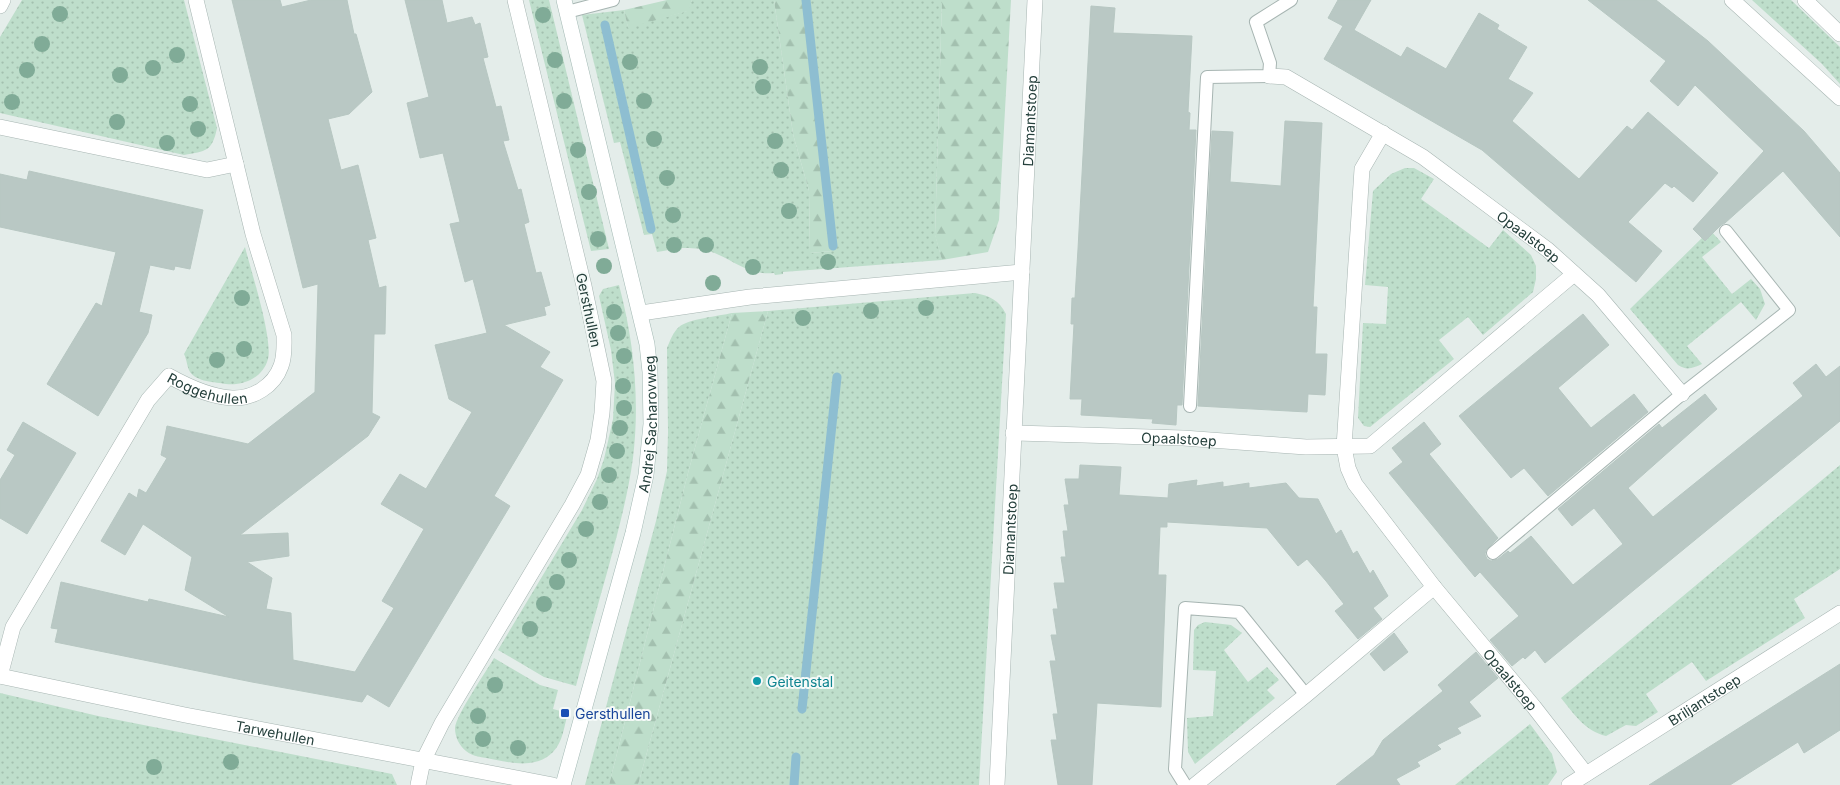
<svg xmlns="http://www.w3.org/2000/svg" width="1840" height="785" viewBox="0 0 1840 785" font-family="Inter,sans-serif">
	<defs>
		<pattern id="green-dots" width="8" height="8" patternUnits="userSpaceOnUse" patternTransform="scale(1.25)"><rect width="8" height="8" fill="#bedecb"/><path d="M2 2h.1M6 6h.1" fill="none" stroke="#a3c0af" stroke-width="1.8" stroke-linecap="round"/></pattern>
		<pattern id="forest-firs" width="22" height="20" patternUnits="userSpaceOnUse" patternTransform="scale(1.25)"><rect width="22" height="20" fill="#bedecb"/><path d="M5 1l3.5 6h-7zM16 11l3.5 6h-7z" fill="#a3c0af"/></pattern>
	</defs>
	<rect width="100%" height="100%" fill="#e4edea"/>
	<path fill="url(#green-dots)" d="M22,0h162l33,128c-5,24 -11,23 -33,27l-184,-42v-76z
		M529,0h20l60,249 -18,2z
		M692,0h82l19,134 16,57 1,62 23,-2 -30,-251h139l-7,234 7,26 -159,12v2l-8,1 -1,-2c-26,3 -41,-14 -65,-22 -9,-3 -18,-3 -27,-3l-1,2 -5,1 -1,-2 -18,3 -5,-18 -8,1 -24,-93 -6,1 -32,-128 42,-5 4,17 59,-16z
		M1752,0h39l49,47v37l-18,-20z
		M1405,168h9l20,11 -13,20 68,49 14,-18 28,25 5,11v13l-3,13 -50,43 -15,-18 -29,23 15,19 -84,68 -6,-1 -6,-8 5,-95 23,1 2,-37 -23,-2 8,-94 18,-17z
		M1710,230l11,12 -19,15 30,37 19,-15 9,10 5,15 -9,16 -15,-18 -54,44 15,18c-9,4 -15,7 -24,1l-48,-56z
		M245,247c6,24 28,91 23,112 -5,19 -25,27 -42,25 -11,-2 -29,-2 -36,-12 -3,-5 -3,-12 -6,-18z
		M619,285c15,56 21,115 14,173 -5,37 -15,74 -25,111 -11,39 -22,78 -32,117l-32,-9 -46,-27 84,-140 15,-31 7,-20 9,-40 2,-36 -4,-33 -12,-54 4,-7z
		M975,293c15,3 24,7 31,21l-27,471h-341l130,-474z
		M732,313l-44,160 -79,312h-24l71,-264 11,-50 1,-39 -1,-84c3,-7 6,-16 12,-21 9,-8 40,-11 53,-14z
		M1840,465v104l-46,30 11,19 -99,63 -14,-19 -46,32 12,18 -22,14 -10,-1 -20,11c-21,-5 -32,-22 -45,-38z
		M1205,622l26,3 11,8 -18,17 24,32 19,-15 12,13 -12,10 8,8 -80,66 -7,-12 -1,-34 26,-2 3,-45 -23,-1 1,-40 4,-5z
		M494,658l46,27 18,5 -5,19 15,4c-4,13 -5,29 -15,39 -17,17 -41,11 -62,7 -8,-2 -18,-2 -25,-8 -7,-6 -11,-14 -11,-23 1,-13 31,-56 39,-70z
		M0,693l98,23 294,58 5,11h-397z
		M1530,724l22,30 5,18 -9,13h-93z"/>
	<path fill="url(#forest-firs)" d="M667,0h25l-4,11 -60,17 -4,-18z
		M774,0h29l30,251 -23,2 -1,-62 -16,-57z
		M942,0h69l-12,220 -11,32 -46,8 -7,-25z
		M768,311l-130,474h-29l79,-312 44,-160z"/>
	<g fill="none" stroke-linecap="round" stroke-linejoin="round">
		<path stroke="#8ebed1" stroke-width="9" d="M806,0l27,246
			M605,25l46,204
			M802,709l35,-332
			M794,785l2,-28"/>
	</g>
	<path fill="#b9c8c4" stroke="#b7c7c2" d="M232,0h48l2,7 29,-7h36l7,34h2l16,58 -23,22 -21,5 13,51 17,-5 18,73 -8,2 11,48 7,-2 -1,48h-11l-2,79 8,4 -12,19 -128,99 48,-2 1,23 -42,6 25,16 -6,31 25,4 2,47 62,12 39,-64 -12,-7 42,-72 -43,-25 19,-30 26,15 46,-77 -23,-13 -14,-54 52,-12 -14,-54 -8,3 -15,-58 10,-2 -17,-69 -23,5 -13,-55 22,-6 -24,-97h37l5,23 25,-6 3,8 5,-2 8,34 -5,1 13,49 5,-1 8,34 -6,1 15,49 3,-1 8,33 -5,2 12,49 5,-1 9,33 -6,2 2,8 -42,10 46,27 -10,15 23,13 -69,116 16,10 -121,201 -22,-13 -5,8 -110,-20 -197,-40 3,-13 -7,-1 10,-46 87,20 1,-3 80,18 -44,-27 7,-33 -49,-33 -18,31 -24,-14 28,-48 8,5 2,-9 7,4 21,-35 -6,-3 6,-29 81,18 67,-52 3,-108 -15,4z
		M1338,0h33l-17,30 47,27 6,-10 39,22 33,-56 20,12 -2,4 30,18 -19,32 25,14 -21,28 67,58 48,-53 5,4 16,-18 70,61 -25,29 -19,-16 -2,2 -7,-5 -37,39 34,29 -26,31 -154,-132 -158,-91 19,-33 -15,-8z
		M1588,0h68l52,41 96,90 36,42v64l-57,-66 -58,52 -4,2 -16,16 -12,-12 71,-78 -69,-66 -17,21 -28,-25 16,-20z
		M1091,6l24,2 -2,25 79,3 -4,76 2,1 -1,17h7l-14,275h-5l-1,20 -24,-2 1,-4 -72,-4 1,-16h-12l4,-75h-3l1,-26h3l3,-49z
		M1285,121l37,2 -9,184h4l-2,47h12l-2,41 -17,-1 -1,18 -109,-6 14,-275 21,1 -3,50 51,4z
		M29,171l174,39 -13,59 -15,-3 -1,4 -24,-5 -11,47 13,3 -4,18 -50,83 -51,-32 49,-81 6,3 14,-54 -116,-25v-53l27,6z
		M1583,314l26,31 -51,43 33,40 43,-34 14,18 -100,84 -24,-28 -13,10 -52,-62z
		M1816,364l10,13 14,-11v55l-295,242 -10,-13 -10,9 -2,-2 -11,9 -22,-26 29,-24 -39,-44 -5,5 -86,-104 14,-11 -11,-14 32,-26 17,22 -12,10 69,84 -12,12 -1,4 2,5 4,2 7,-2 10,-8 2,2 21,-17 42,49 50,-41 -29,-36 -22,18 -14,-17 101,-85 3,4 43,-34 12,15 -89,79 25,29 150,-121 -10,-13z
		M23,422l53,31 -49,81 -27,-16v-38l15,-25 -8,-5z
		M1080,465l41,2 -2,28 49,3 1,-14 28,-4 -1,6 27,-4v5l26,-4v5l37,-5 13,15 19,1 18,35 5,-4 12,24 4,-3 13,23 3,-4 15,26 -15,12 9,11 -24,20 -23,-28 9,-7 -18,-23 -19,-22 -9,7 -31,-38 -100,-6v5h-7l-2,48h8l-5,132 -64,-4 -5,82h-34l-7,-45h6l-4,-26h5l-8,-53h6l-5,-26h6l-4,-26h5l-4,-26h11l-4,-26h5l-3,-26h5l-4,-26h5l-4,-26h14z
		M1394,633l14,19 -24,19 -14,-17z
		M1476,652l22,26 -29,24 12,14 -24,12 4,5 -24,12 4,4 -24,13 3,4 -24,13 4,6h-64l38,-30 9,-15 60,-49 -5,-6z
		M1840,664v66l-36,23 -6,-11 -68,43h-81z"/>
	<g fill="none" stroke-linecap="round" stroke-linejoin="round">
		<defs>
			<path id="lane" d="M567,12l46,-12
				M1190,406l17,-329 62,-1 1,-13 -14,-41 35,-22
				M1493,553l189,-159 107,-84 -63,-79
				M1185,785l-10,-16 10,-161 54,4 67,83"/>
			<g id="street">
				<path d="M1732,0l108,98"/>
				<path d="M1805,0l35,34"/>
				<path d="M0,6l3,-6"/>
				<path id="s1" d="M1269,76l17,1 137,80 125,93 50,45 84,99"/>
				<path d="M0,127l207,43 29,-6"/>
				<path id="s2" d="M1383,133l-21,36 -18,278 4,21 7,16 79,103 100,120 52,67"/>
				<path d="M641,313l109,-16 272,-25"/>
				<path id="s3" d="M1013,433l170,5 123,9 64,-1 204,-172"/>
				<path id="s4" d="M0,676l13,-49 135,-227 21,-24c18,10 43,21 63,22 21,1 42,-12 49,-32 4,-10 3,-21 3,-31l-31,-101 -57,-234"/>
				<path id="s5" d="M0,676l185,39 368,70"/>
				<path d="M418,785l5,-24 19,-38 130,-218 16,-30 10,-35 4,-27 2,-32 -20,-95 -69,-286"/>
				<path id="s6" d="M997,785l38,-785"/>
				<path d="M1195,785l111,-90 128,-108"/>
				<path id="s7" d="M1569,785l271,-172"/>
			</g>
			<g id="secondary">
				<path id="s8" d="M563,785l70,-252 13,-58 5,-51 -1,-52 -3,-28 -83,-344"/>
			</g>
		</defs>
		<use href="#lane" stroke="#a7b5b2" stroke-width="14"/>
		<use href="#street" stroke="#a7b5b2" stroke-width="16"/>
		<use href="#secondary" stroke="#a3b9b4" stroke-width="16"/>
		<use href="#lane" stroke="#fff" stroke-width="12"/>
		<use href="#street" stroke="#fff" stroke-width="15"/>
		<use href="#secondary" stroke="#fff" stroke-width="15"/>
	</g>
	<g fill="#80ab97">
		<circle cx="60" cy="14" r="8"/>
		<circle cx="543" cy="15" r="8"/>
		<circle cx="42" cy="44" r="8"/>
		<circle cx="177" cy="55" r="8"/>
		<circle cx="555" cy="60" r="8"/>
		<circle cx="630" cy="62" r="8"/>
		<circle cx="760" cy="67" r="8"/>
		<circle cx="153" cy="68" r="8"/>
		<circle cx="27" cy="70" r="8"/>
		<circle cx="120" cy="75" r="8"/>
		<circle cx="763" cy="87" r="8"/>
		<circle cx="564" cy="101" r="8"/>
		<circle cx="644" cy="101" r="8"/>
		<circle cx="12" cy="102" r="8"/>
		<circle cx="190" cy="104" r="8"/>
		<circle cx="117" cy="122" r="8"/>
		<circle cx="198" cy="129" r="8"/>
		<circle cx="654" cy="139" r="8"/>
		<circle cx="775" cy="141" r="8"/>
		<circle cx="167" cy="143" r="8"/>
		<circle cx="578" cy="150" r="8"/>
		<circle cx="781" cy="170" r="8"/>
		<circle cx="667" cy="178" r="8"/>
		<circle cx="589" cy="192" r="8"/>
		<circle cx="789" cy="211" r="8"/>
		<circle cx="673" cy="215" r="8"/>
		<circle cx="598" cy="239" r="8"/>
		<circle cx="674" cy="245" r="8"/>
		<circle cx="706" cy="245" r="8"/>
		<circle cx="828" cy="262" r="8"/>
		<circle cx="604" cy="266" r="8"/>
		<circle cx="753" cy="267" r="8"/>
		<circle cx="713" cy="283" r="8"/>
		<circle cx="242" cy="298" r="8"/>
		<circle cx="926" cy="308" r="8"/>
		<circle cx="871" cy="311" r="8"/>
		<circle cx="614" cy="312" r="8"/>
		<circle cx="803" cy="318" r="8"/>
		<circle cx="618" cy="333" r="8"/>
		<circle cx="244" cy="349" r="8"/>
		<circle cx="624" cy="356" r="8"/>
		<circle cx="217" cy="360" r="8"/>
		<circle cx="623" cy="386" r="8"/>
		<circle cx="624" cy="408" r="8"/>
		<circle cx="620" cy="428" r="8"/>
		<circle cx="617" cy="451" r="8"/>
		<circle cx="609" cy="475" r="8"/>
		<circle cx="600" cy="502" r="8"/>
		<circle cx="586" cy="529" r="8"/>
		<circle cx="569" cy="560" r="8"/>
		<circle cx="557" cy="582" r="8"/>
		<circle cx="544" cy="604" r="8"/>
		<circle cx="530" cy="629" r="8"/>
		<circle cx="495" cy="685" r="8"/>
		<circle cx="478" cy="716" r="8"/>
		<circle cx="483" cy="739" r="8"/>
		<circle cx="518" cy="748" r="8"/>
		<circle cx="231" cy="762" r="8"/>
		<circle cx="154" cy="767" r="8"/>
	</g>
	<circle fill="#0f9aa8" stroke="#f5faf8" stroke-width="2" cx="757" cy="681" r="5"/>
	<rect fill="#1a4fb4" stroke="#f5faf8" stroke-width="2" x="560" y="708" width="10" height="10" rx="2.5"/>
	<g text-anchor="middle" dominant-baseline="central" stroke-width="4" stroke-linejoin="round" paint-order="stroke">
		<g font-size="14" fill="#243f3b" stroke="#f5faf8">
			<text stroke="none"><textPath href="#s6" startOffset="665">Diamantstoep</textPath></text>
			<text stroke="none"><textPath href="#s1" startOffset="308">Opaalstoep</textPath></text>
			<text transform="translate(589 310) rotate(78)">Gersthullen</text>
			<text stroke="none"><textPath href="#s4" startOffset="388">Roggehullen</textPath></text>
			<text stroke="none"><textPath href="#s8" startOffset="372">Andrej Sacharovweg</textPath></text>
			<text stroke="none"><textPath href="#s3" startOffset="166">Opaalstoep</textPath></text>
			<text stroke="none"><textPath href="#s6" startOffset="256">Diamantstoep</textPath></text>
			<text stroke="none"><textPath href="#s2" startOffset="609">Opaalstoep</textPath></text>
			<text stroke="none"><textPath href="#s7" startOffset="160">Briljantstoep</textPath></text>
			<text stroke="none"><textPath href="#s5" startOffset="281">Tarwehullen</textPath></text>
		</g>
		<g font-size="14" fill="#0d838f" stroke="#f5faf8" text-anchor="start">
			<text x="767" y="681">Geitenstal</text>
		</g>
		<g font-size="14" fill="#164399" stroke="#f5faf8" text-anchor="start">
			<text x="575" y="713">Gersthullen</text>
		</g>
	</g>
</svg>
